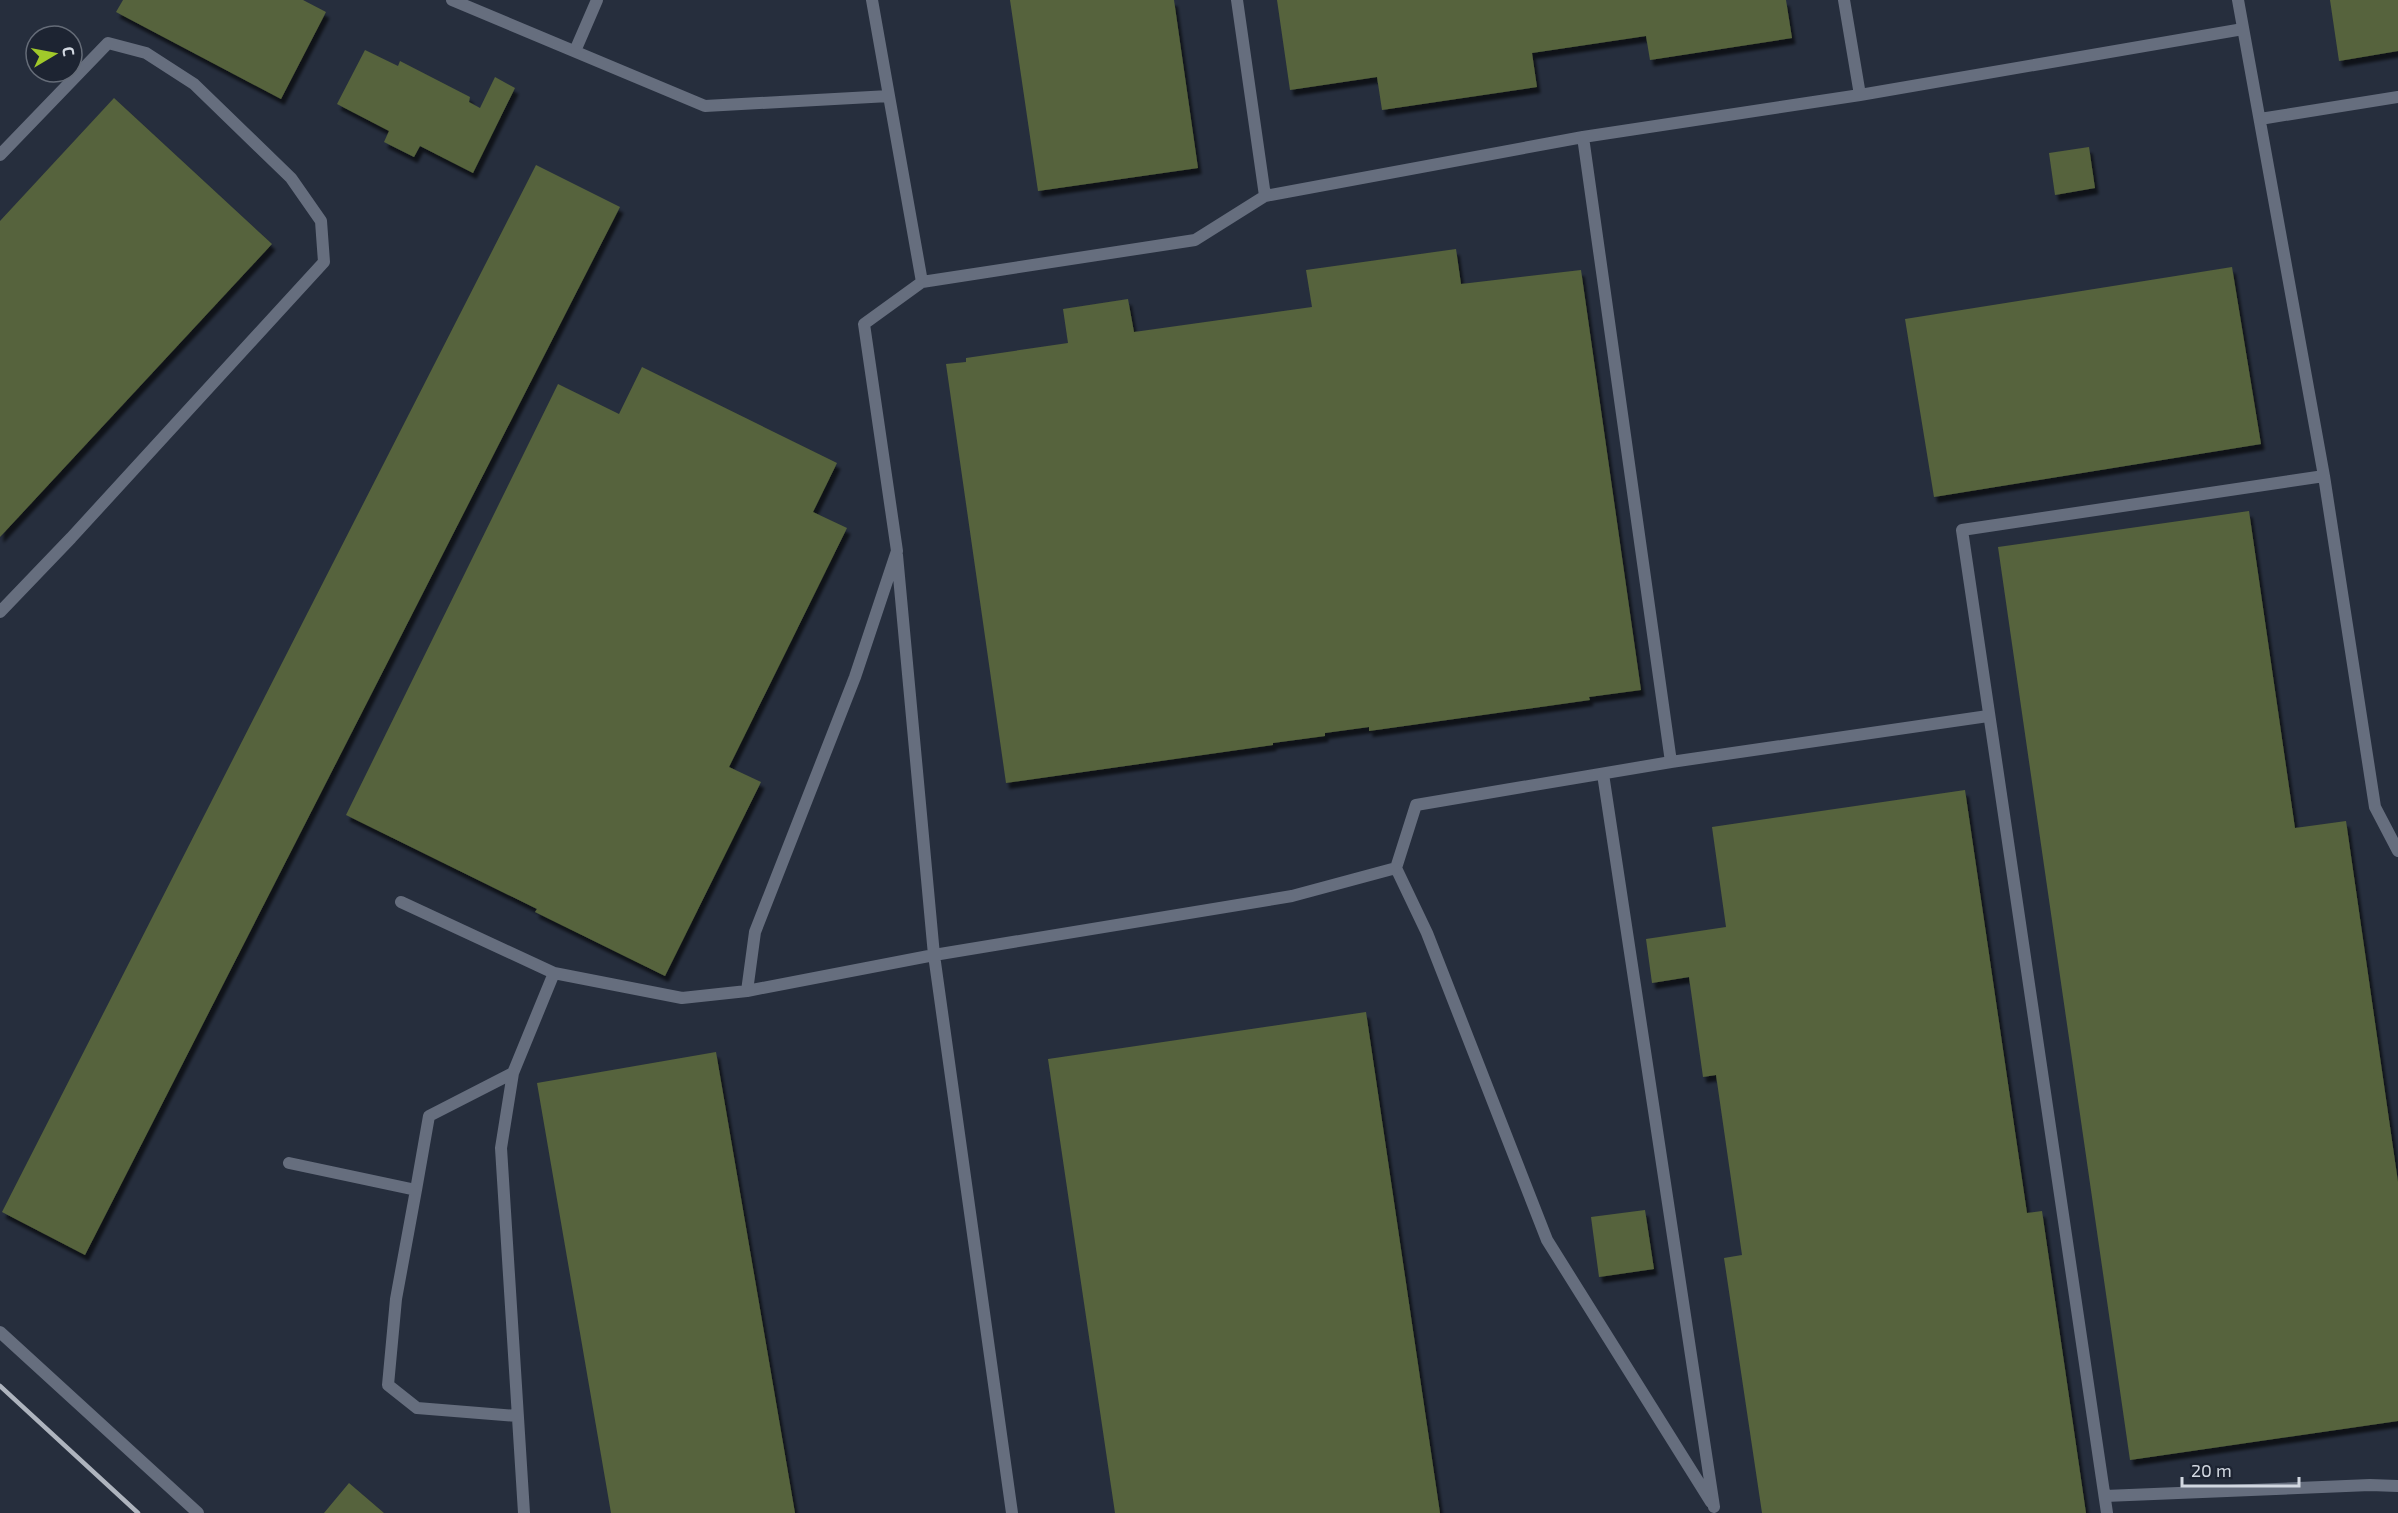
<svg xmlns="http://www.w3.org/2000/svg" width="2398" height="1513" viewBox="0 0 2398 1513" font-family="'Exo 2',sans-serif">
	<defs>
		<filter id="shadow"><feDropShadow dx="3.5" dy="6" stdDeviation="1.5" flood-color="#0009"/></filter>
	</defs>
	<rect width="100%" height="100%" fill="#262e3d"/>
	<path fill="#56633c" filter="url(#shadow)" d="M123,0h180l23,12 -45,87 -165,-87z
		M1010,0h164l24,168 -160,23z
		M1277,0h509l6,38 -142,22 -4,-24 -114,17 5,34 -155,23 -5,-33 -87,13z
		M2330,0h68v51l-59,10z
		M365,50l33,16 2,-5 70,36 -1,5 11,6 15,-31 20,11 -42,85 -53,-27 -6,11 -30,-15 5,-11 -52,-27z
		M114,98l158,146 -272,293v-316z
		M2089,147l6,41 -40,7 -6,-42z
		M536,165l84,42 -535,1048 -83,-43z
		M1456,249l5,35 120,-14 60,420 -52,7 1,3 -221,31v-4l-44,6v3l-52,7v2l-267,38 -60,-419 20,-2v-4l102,-15 -5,-34 65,-10 6,33 178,-25 -6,-37z
		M2232,267l29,177 -327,53 -29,-178z
		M642,367l195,96 -24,49 34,16 -118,239 32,15 -96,194 -130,-64 2,-3 -191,-94 212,-431 61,30z
		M2249,511l46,317 51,-7 52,361v239l-268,39 -132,-913z
		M1965,790l62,423 15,-2 44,302h-324l-38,-255 18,-3 -26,-180 -13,2 -14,-100 -37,6 -6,-44 80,-12 -14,-100z
		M1366,1012l74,501h-325l-67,-454z
		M716,1052l79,461h-184l-74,-430z
		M1645,1210l9,59 -55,8 -8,-60z
		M349,1483l35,30h-60z"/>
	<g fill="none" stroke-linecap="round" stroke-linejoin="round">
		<path stroke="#666e7e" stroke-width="12" d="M452,0l253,106 184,-10
			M872,0l50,282
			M1237,0l28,196
			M1844,0l16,95
			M2238,0l86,476 51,331 23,44
			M575,51l22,-51
			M2260,119l138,-22
			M1583,137l88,625
			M0,155l108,-112 38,10 48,31 97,94 30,43 3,41 -253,276 -71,74
			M897,555l37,400 78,558
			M1603,774l111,733
			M1396,868l31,65 120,307 164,262
			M401,902l153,71 128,25 65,-7 187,-36 358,-59 104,-28 20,-63 255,-43 317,-46
			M747,991l8,-59 100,-255 42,-126 -33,-227 58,-42 273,-42 70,-44 318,-59 277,-42 383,-66
			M289,1163l127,27 -20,109 -8,86 29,23 100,8
			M416,1190l13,-74 84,-43
			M0,1332l198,181
			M2105,1496l265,-11 28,1
			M524,1513l-23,-365 12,-75 41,-100
			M2107,1513l-145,-983 362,-54"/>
		<path stroke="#aeb4be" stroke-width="4.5" d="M0,1386l138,127"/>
	</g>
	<g transform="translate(54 54) rotate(80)"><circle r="28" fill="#1d2432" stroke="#656c78" stroke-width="1.5"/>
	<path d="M0-4.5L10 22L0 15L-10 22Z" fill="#a1c92a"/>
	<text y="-9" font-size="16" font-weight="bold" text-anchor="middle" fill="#d2d8e1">С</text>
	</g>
	<path d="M2182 1477v9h117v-9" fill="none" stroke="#d2d8e1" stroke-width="3"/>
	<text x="2191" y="1477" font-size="18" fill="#d2d8e1" stroke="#1d2432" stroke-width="4.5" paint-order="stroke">20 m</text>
</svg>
